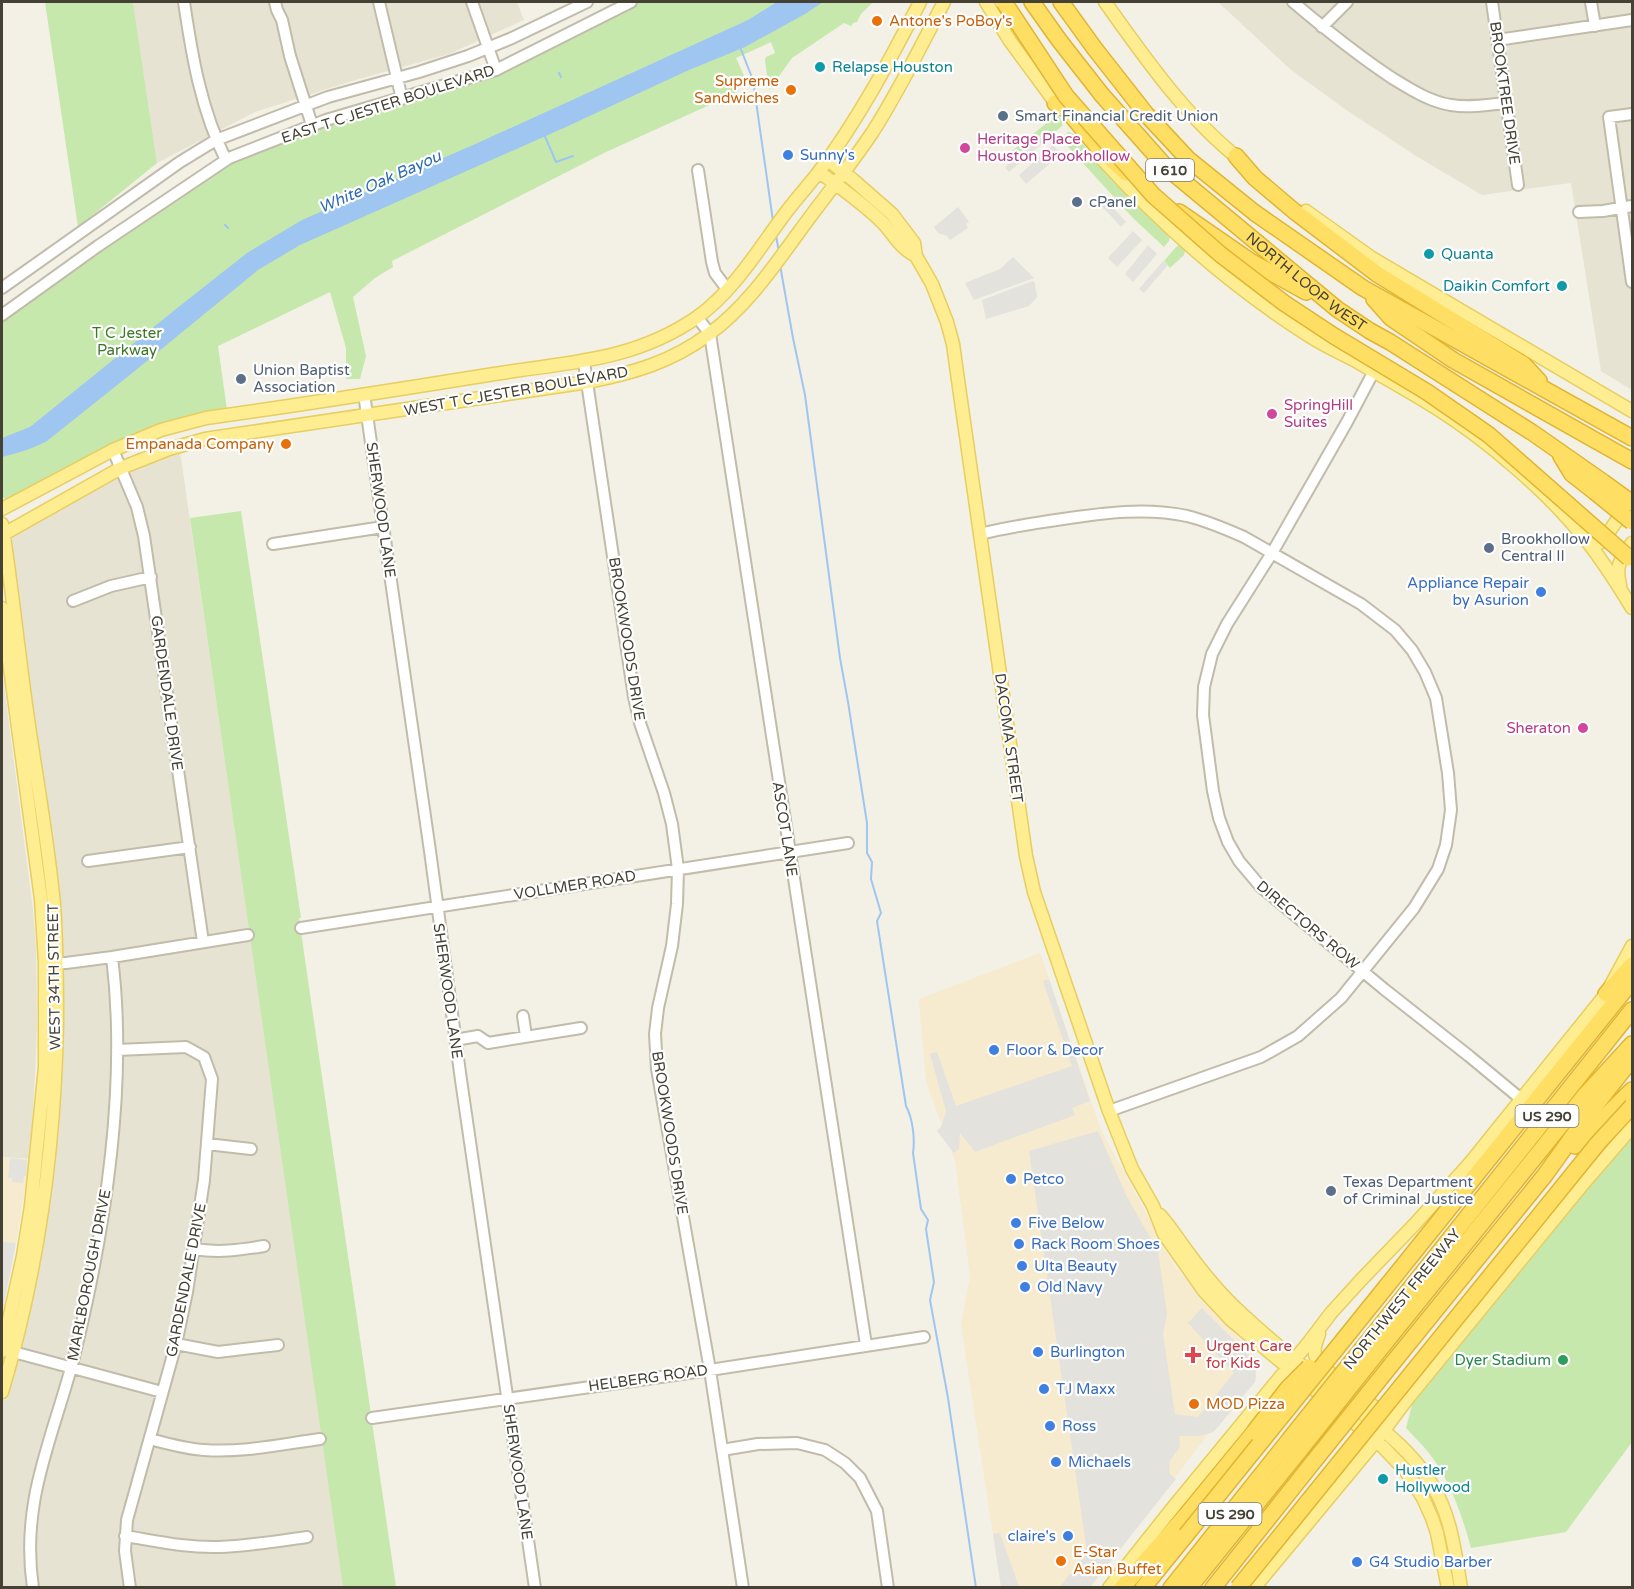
<svg xmlns="http://www.w3.org/2000/svg" width="1634" height="1589" viewBox="0 0 1634 1589" font-family="'Varela Round',sans-serif">
	<rect width="100%" height="100%" fill="#f3f0e5"/>
	<path fill="#e7e3d3" d="M133,2h384l7,18 -75,34 -97,27 -97,31 -98,51z
		M1218,2h414v388l-31,-19 -30,-188 -89,12 -66,-39 -74,-49 -52,-38z
		M180,451l164,1136 -342,1v-183l18,-62 41,-326 -54,-474 6,-11 101,-55z
		M2,669l31,241 3,39 1,73 -2,54 -5,83 -28,-2z"/>
	<path fill="#f6eacf" d="M1040,953l61,177 74,137 87,97 -171,223h-90l-40,-262 9,-49 -15,-116 -29,-78 -7,-83z
		M2,1157l28,2 -14,84 -14,-1z"/>
	<path fill="#c6e8ac" d="M45,2h88l24,161 -79,64z
		M638,2h235l-12,12 -4,8 -4,1 -2,3 -7,-3 -52,35 -23,32 -4,-30 1,-3 9,-4 -4,-11 -35,16 9,20 -10,7 3,7 -132,60 -214,109 1,6 -18,11 -22,19 13,59 -6,23h-14v-31l-16,-56 -112,54 9,64 -32,6 -188,84 -5,-3v-177l176,-127 55,-32 80,-33 115,-33 172,-73z
		M1056,114l7,7 -1,5 -12,10 -5,-5 -34,29 -4,-5 41,-33 3,-6z
		M1068,132l6,2 39,45 57,57 -1,5 -5,6 -31,-29 -72,-79z
		M1179,245l5,2 1,4 -1,4 -14,13 -6,-7 12,-14z
		M241,511l60,407h-2l97,669h-53l-153,-1069z
		M1632,1138v304l-66,90 -95,16c-9,-33 -21,-68 -42,-95 -7,-9 -16,-17 -23,-25l6,-23 176,-216z"/>
	<path fill="#e3e2dd" d="M1045,132l5,5 -41,35 -4,-5z
		M1053,145l8,9 -35,30 -7,-9z
		M1103,197l23,25 -5,5 -23,-25z
		M958,207l11,15 -3,2 2,4 -18,12 -3,-4 -9,-3 -4,-6z
		M1133,231l9,9 -25,27 -9,-9z
		M1148,245l9,9 -24,28 -8,-8z
		M1013,257l21,21 -60,22 -9,-17 35,-14z
		M1163,261l5,4 -24,28 -5,-4z
		M1033,281l2,3 2,13 -8,9 -43,13 -4,-19z
		M1049,979l41,122 -18,7 3,7 -100,37 -15,-19 -1,16 -5,4 -17,-22 4,-4 5,-16 -16,-57 7,-2 19,54 116,-40 -29,-85z
		M1098,1131l29,66 31,54 9,63 -4,20 12,80 23,3 36,-44 -46,-50 14,-15 53,53 1,15 -1,6 -38,46 -4,4 -13,4h-21l1,11 -11,15 1,12 6,5 -86,108h-30l27,-35 -58,-401z
		M10,1158l17,2 -1,16h-2l-1,7 -11,-1v-4h-4z
		M2,1242l14,1 -14,71z
		M1000,1533l19,54h-18l-8,-53z"/>
	<path fill="#9fc6f1" d="M777,2h46l-18,12 -60,33 -56,23 -123,57 -266,118 -42,25 -127,104 -84,67c-14,8 -30,12 -45,16v-19l28,-11 146,-118 71,-56 55,-33 180,-79 266,-121z"/>
	<g fill="none" stroke-linecap="round" stroke-linejoin="round">
		<path stroke="#9fc6f1" stroke-width="2" d="M740,47l13,33 20,141
			M559,73l2,4
			M544,134l12,28 17,-6
			M225,225l3,3
			M776,235l3,18
			M780,265l13,73 12,57 35,263 8,44 19,121v30l5,9 -1,17 10,34 -4,8 29,185c7,13 9,33 7,47l8,56 7,11 -2,9 8,53 -4,18 18,98 28,190"/>
		<defs>
			<path id="minor" d="M184,2c8,54 17,108 42,158
				M275,2l2,8 5,10 8,36 22,69
				M379,2l23,97
				M472,2l24,68
				M1293,2c32,27 64,53 99,76 18,11 38,24 59,27 18,3 37,0 55,-2
				M1492,2l26,183
				M1591,2l4,24
				M1322,27l25,-25
				M1497,40l135,-20
				M1632,114l-23,3 23,165
				M698,170l14,92 3,11 12,16
				M1579,212l24,-1 29,-5
				M2,288l178,-126 36,-22 112,-43 91,-25 49,-16 44,-18 75,-36
				M2,315l96,-69 131,-88 97,-38 170,-50 135,-68
				M697,317l13,17 156,1011
				M584,362l50,335 6,26 24,70 8,31 6,45 -1,35 -5,42 -14,62 -3,26 2,35 53,301 33,218
				M1374,371l-27,51 -75,131 -45,71 -15,30 -8,33 -1,28 10,76 6,27 9,24 11,19 21,25 124,103 85,67 52,43
				M364,394l66,457 31,229 74,508
				M113,450l24,57 7,29 59,406
				M980,534c28,-7 55,-11 83,-15 41,-6 83,-12 124,-3 20,5 39,13 57,21l117,67 34,26 17,20 13,22 11,26 12,75 3,37 -5,35 -8,24 -24,39 -73,90 -43,38 -37,21 -152,54
				M273,544l110,-17
				M73,601l38,-15 40,-9
				M88,861l102,-14
				M301,928l547,-85
				M50,963h16l46,-6 136,-22
				M523,1016l3,20
				M455,1040l23,-4 10,7 93,-15
				M117,1050l69,-3 18,10 8,22 -8,101 -17,112 -11,52 -49,176 -2,31 5,37
				M207,1144l44,5
				M194,1249c25,4 46,1 70,-3
				M176,1344l42,8 60,-7
				M6,1350l156,42
				M372,1418l338,-48 214,-33
				M150,1439c18,5 36,10 54,11 39,3 78,-6 116,-11
				M722,1450l36,-6 39,-1 28,7 20,13 15,15 17,33 11,77
				M125,1536c31,5 62,12 94,11 29,-1 59,-6 88,-10
				M33,1588c-13,-87 20,-150 41,-231 31,-126 54,-271 38,-400"/>
			<path id="major" d="M986,2l24,39 50,68
				M1105,2c40,56 82,117 138,160
				M827,159l25,20 40,35 22,29 2,13 16,28 15,38 6,22 4,29 69,483 8,36 75,219 23,58 21,37 11,28 40,57 27,29 151,126 23,24 18,28 9,20 5,15 11,55
				M1102,159c61,67 128,126 204,175 15,10 32,18 48,26 28,16 55,31 82,48 52,33 112,84 150,132 17,21 32,45 46,68
				M819,172c22,16 45,32 64,51 12,13 16,24 33,33
				M1306,211l66,47 260,153
				M2,509l111,-59 48,-20 45,-12c94,-13 189,-28 282,-43 76,-13 142,-12 208,-57 37,-26 62,-68 88,-103 11,-15 23,-28 34,-42 40,-53 72,-113 102,-171
				M2,524c10,62 16,125 25,188 9,64 21,128 27,193 3,39 3,78 3,117 -2,125 -19,250 -55,370
				M2,535l119,-67 48,-19 36,-10 383,-57c45,-9 84,-20 121,-48 37,-27 63,-65 90,-102 24,-33 50,-65 73,-99 27,-42 49,-87 72,-131
				M1599,543l3,-1 24,-35
				M1620,585c-5,-21 1,-26 12,-42
				M2,608l39,291 4,64v104l-14,139 -8,50 -21,95
				M1160,1215c10,11 18,24 27,36 16,22 34,44 54,62 32,30 67,58 102,85 32,26 66,49 88,85 20,31 24,69 30,105
				M1319,1334c-2,7 -7,16 -3,23 7,15 47,41 61,52l9,2 3,-2
				M1109,1588l62,-78 138,-168 22,-29 30,-33 53,-55 56,-62 136,-169 26,-48
				M1254,1588l122,-147 29,-39 178,-218 49,-57"/>
			<g id="highway">
				<path id="s1" d="M1032,2l27,38 43,55 64,72 171,142 33,22 20,11 143,91 70,49"/>
				<path d="M1061,2l34,47 51,65 42,45 67,54 108,75 269,150"/>
				<path d="M1055,103l11,6 31,37 29,27"/>
				<path d="M1236,156l19,22 39,33 83,63 146,90 16,17"/>
				<path d="M1179,212l71,49 56,31"/>
				<path d="M1374,299l17,19 62,42 179,101"/>
				<path d="M1561,456l11,18 23,18"/>
				<path d="M1606,994l26,-29"/>
				<path d="M1575,1146l57,-56"/>
				<path d="M1386,1287l246,-306"/>
				<path d="M1366,1344l266,-334"/>
				<path d="M1377,1353l209,-259 46,-50"/>
				<path d="M1391,1365l154,-190 46,-64 41,-52"/>
				<path d="M1122,1588l65,-74 67,-82"/>
				<path d="M1143,1588l43,-53"/>
				<path d="M1171,1588l118,-148"/>
				<path d="M1189,1588l111,-138"/>
				<path d="M1213,1588l101,-127"/>
			</g>
		</defs>
		<use href="#minor" stroke="#c1bcaa" stroke-width="14"/>
		<use href="#major" stroke="#e6ce60" stroke-width="15"/>
		<use href="#highway" stroke="#e0b531" stroke-width="18"/>
		<use href="#minor" stroke="#fff" stroke-width="10"/>
		<use href="#major" stroke="#ffed92" stroke-width="12"/>
		<use href="#highway" stroke="#ffde64" stroke-width="15"/>
		<defs>
			<path id="highway-bridge" d="M1004,2l62,94 87,99 67,59 64,49 50,33 93,56 62,43 140,123
				M1603,482l29,21
				M1595,492l37,30
				M1254,1432l34,-44 21,-21
				M1289,1440l77,-96
				M1300,1450l77,-97
				M1314,1461l77,-96
				M1186,1535l200,-248
				M1238,1588l360,-445 34,-37"/>
		</defs>
		<use href="#highway-bridge" stroke="#e0b531" stroke-width="18" stroke-linecap="butt"/>
		<use href="#highway-bridge" stroke="#ffde64" stroke-width="15"/>
	</g>
	<g fill="#e8710a" stroke="#fff" stroke-width="2">
		<circle cx="877" cy="21" r="6"/>
		<circle cx="791" cy="90" r="6"/>
		<circle cx="286" cy="444" r="6"/>
		<circle cx="1194" cy="1404" r="6"/>
		<circle cx="1061" cy="1561" r="6"/>
	</g>
	<g fill="#0f9aa8" stroke="#fff" stroke-width="2">
		<circle cx="820" cy="67" r="6"/>
		<circle cx="1429" cy="254" r="6"/>
		<circle cx="1562" cy="286" r="6"/>
		<circle cx="1383" cy="1479" r="6"/>
	</g>
	<g fill="#5c6f8a" stroke="#fff" stroke-width="2">
		<circle cx="1003" cy="116" r="6"/>
		<circle cx="1077" cy="202" r="6"/>
		<circle cx="241" cy="379" r="6"/>
		<circle cx="1489" cy="548" r="6"/>
		<circle cx="1331" cy="1191" r="6"/>
	</g>
	<g fill="#d1479c" stroke="#fff" stroke-width="2">
		<circle cx="965" cy="148" r="6"/>
		<circle cx="1272" cy="414" r="6"/>
		<circle cx="1583" cy="728" r="6"/>
	</g>
	<g fill="#3f7fe0" stroke="#fff" stroke-width="2">
		<circle cx="788" cy="155" r="6"/>
		<circle cx="1541" cy="592" r="6"/>
		<circle cx="994" cy="1050" r="6"/>
		<circle cx="1011" cy="1179" r="6"/>
		<circle cx="1016" cy="1223" r="6"/>
		<circle cx="1019" cy="1244" r="6"/>
		<circle cx="1022" cy="1266" r="6"/>
		<circle cx="1025" cy="1287" r="6"/>
		<circle cx="1038" cy="1352" r="6"/>
		<circle cx="1044" cy="1389" r="6"/>
		<circle cx="1050" cy="1426" r="6"/>
		<circle cx="1056" cy="1462" r="6"/>
		<circle cx="1068" cy="1536" r="6"/>
		<circle cx="1357" cy="1562" r="6"/>
	</g>
	<path fill="#e0444e" stroke="#fff" stroke-width="2" d="M1190 1346h6v6h6v6h-6v6h-6v-6h-6v-6h6z"/>
	<circle fill="#2e9e5b" stroke="#fff" stroke-width="2" cx="1563" cy="1360" r="6"/>
	<g text-anchor="middle" dominant-baseline="central" stroke-width="4.5" stroke-linejoin="round" paint-order="stroke">
		<g fill="#fff" stroke="#7d7a71" stroke-width="1.5">
			<rect x="1146" y="159" width="48" height="22" rx="4.5"/>
			<rect x="1515.5" y="1105" width="63" height="22" rx="4.5"/>
			<rect x="1198.5" y="1503" width="63" height="22" rx="4.5"/>
		</g>
		<g font-size="14" font-weight="bold" fill="#454134">
			<text x="1170" y="170">I 610</text>
			<text x="1547" y="1116">US 290</text>
			<text x="1230" y="1514">US 290</text>
		</g>
		<g font-size="15" fill="#c56008" stroke="#fff" text-anchor="start">
			<text x="889" y="21">Antone's PoBoy's</text>
			<text x="779" y="81" text-anchor="end">Supreme<tspan x="779" dy="17">Sandwiches</tspan></text>
			<text x="274" y="444" text-anchor="end">Empanada Company</text>
			<text x="1206" y="1404">MOD Pizza</text>
			<text x="1073" y="1552">E-Star<tspan x="1073" dy="17">Asian Buffet</tspan></text>
		</g>
		<g font-size="15" fill="#0d838f" stroke="#fff" text-anchor="start">
			<text x="832" y="67">Relapse Houston</text>
			<text x="1441" y="254">Quanta</text>
			<text x="1550" y="286" text-anchor="end">Daikin Comfort</text>
			<text x="1395" y="1470">Hustler<tspan x="1395" dy="17">Hollywood</tspan></text>
		</g>
		<g font-size="15" fill="#454134" stroke="#fff">
			<text transform="translate(1505 93) rotate(82)">BROOKTREE DRIVE</text>
			<text transform="translate(388 104) rotate(-18)">EAST T C JESTER BOULEVARD</text>
			<text stroke="none"><textPath href="#s1" startOffset="394">NORTH LOOP WEST</textPath></text>
			<text transform="translate(516 391) rotate(-10)">WEST T C JESTER BOULEVARD</text>
			<text transform="translate(381 510) rotate(82)">SHERWOOD LANE</text>
			<text transform="translate(627 639) rotate(81)">BROOKWOODS DRIVE</text>
			<text transform="translate(167 693) rotate(82)">GARDENDALE DRIVE</text>
			<text transform="translate(1009 738) rotate(82)">DACOMA STREET</text>
			<text transform="translate(785 829) rotate(81)">ASCOT LANE</text>
			<text transform="translate(575 885) rotate(-9)">VOLLMER ROAD</text>
			<text transform="translate(1308 925) rotate(40)">DIRECTORS ROW</text>
			<text transform="translate(54 977) rotate(-91)">WEST 34TH STREET</text>
			<text transform="translate(448 991) rotate(82)">SHERWOOD LANE</text>
			<text transform="translate(670 1133) rotate(81)">BROOKWOODS DRIVE</text>
			<text transform="translate(89 1275) rotate(-79)">MARLBOROUGH DRIVE</text>
			<text transform="translate(186 1280) rotate(-79)">GARDENDALE DRIVE</text>
			<text transform="translate(1402 1299) rotate(-51)">NORTHWEST FREEWAY</text>
			<text transform="translate(648 1378) rotate(-8)">HELBERG ROAD</text>
			<text transform="translate(518 1472) rotate(82)">SHERWOOD LANE</text>
		</g>
		<g font-size="15" fill="#4e5e75" stroke="#fff" text-anchor="start">
			<text x="1015" y="116">Smart Financial Credit Union</text>
			<text x="1089" y="202">cPanel</text>
			<text x="253" y="370">Union Baptist<tspan x="253" dy="17">Association</tspan></text>
			<text x="1501" y="539">Brookhollow<tspan x="1501" dy="17">Central II</tspan></text>
			<text x="1343" y="1182">Texas Department<tspan x="1343" dy="17">of Criminal Justice</tspan></text>
		</g>
		<g font-size="15" fill="#b23c85" stroke="#fff" text-anchor="start">
			<text x="977" y="139">Heritage Place<tspan x="977" dy="17">Houston Brookhollow</tspan></text>
			<text x="1284" y="405">SpringHill<tspan x="1284" dy="17">Suites</tspan></text>
			<text x="1571" y="728" text-anchor="end">Sheraton</text>
		</g>
		<g font-size="15" fill="#366cbe" stroke="#fff" text-anchor="start">
			<text x="800" y="155">Sunny's</text>
			<text x="1529" y="583" text-anchor="end">Appliance Repair<tspan x="1529" dy="17">by Asurion</tspan></text>
			<text x="1006" y="1050">Floor &amp; Decor</text>
			<text x="1023" y="1179">Petco</text>
			<text x="1028" y="1223">Five Below</text>
			<text x="1031" y="1244">Rack Room Shoes</text>
			<text x="1034" y="1266">Ulta Beauty</text>
			<text x="1037" y="1287">Old Navy</text>
			<text x="1050" y="1352">Burlington</text>
			<text x="1056" y="1389">TJ Maxx</text>
			<text x="1062" y="1426">Ross</text>
			<text x="1068" y="1462">Michaels</text>
			<text x="1056" y="1536" text-anchor="end">claire's</text>
			<text x="1369" y="1562">G4 Studio Barber</text>
		</g>
		<g font-size="15" fill="#3c7827" stroke="#fff">
			<text x="127" y="333">T C Jester<tspan x="127" dy="17">Parkway</tspan></text>
		</g>
		<g font-size="15" fill="#be3a42" stroke="#fff" text-anchor="start">
			<text x="1206" y="1346">Urgent Care<tspan x="1206" dy="17">for Kids</tspan></text>
		</g>
		<g font-size="15" fill="#27864d" stroke="#fff" text-anchor="end">
			<text x="1551" y="1360">Dyer Stadium</text>
		</g>
		<g font-size="16" font-style="italic" fill="#2c6ab3" stroke="#fff">
			<text transform="translate(380 182) rotate(-24)">White Oak Bayou</text>
		</g>
	</g>
	<rect width="1634" height="1589" fill="none" stroke="#454134" stroke-width="6"/>
</svg>
